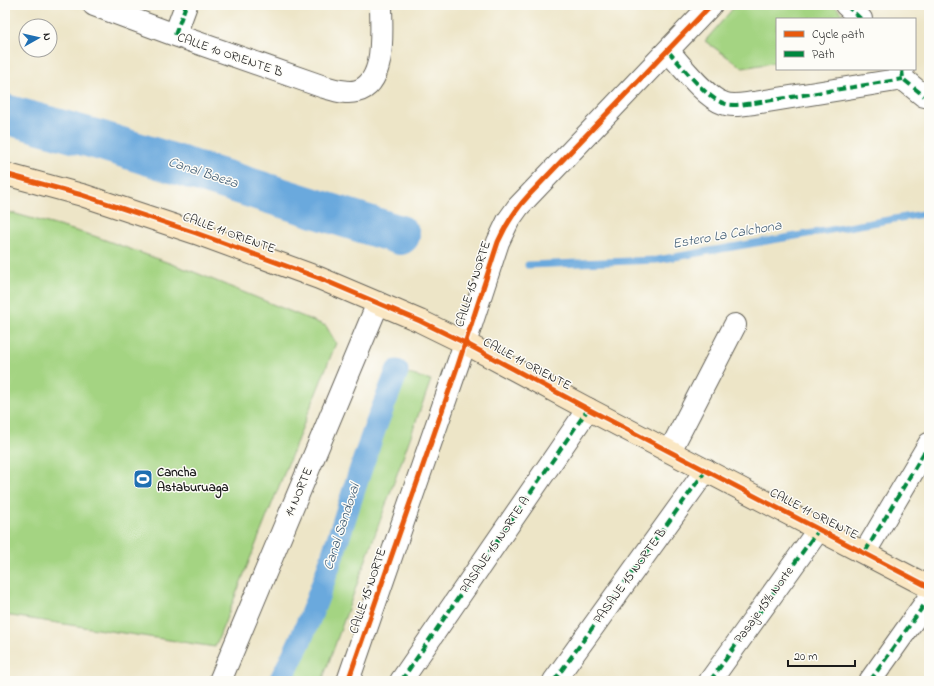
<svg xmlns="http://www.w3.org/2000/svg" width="934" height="686" viewBox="0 0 934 686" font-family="'Indie Flower',sans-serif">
	<rect width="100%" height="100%" fill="#fdfcf7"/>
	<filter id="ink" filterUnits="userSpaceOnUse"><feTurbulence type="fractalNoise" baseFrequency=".025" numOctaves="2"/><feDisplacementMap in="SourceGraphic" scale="8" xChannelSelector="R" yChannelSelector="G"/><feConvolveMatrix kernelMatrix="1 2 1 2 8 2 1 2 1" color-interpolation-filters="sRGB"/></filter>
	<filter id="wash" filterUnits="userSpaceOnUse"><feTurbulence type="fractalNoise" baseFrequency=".012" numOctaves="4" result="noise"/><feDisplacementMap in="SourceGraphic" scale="16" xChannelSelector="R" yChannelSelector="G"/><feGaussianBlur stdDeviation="0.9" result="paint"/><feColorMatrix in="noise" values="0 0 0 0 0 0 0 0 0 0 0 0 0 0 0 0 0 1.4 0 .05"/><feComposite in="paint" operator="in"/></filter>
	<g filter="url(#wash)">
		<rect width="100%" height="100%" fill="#ede5c7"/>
		<path fill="#a4d482" stroke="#60784f" d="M736,5h98l13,14h-70v43l-34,6 -38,-27z
			M5,211l89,25 100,36 132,54 10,17 -121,304 -210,-32z
			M397,371l34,9 -109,301h-33z"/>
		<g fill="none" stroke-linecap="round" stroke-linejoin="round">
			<path stroke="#6aa9dd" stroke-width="7" d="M528,265l129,-5 272,-47"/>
			<path stroke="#6aa9dd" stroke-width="23" d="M280,681c41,-74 61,-157 89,-236 8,-25 19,-49 28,-74"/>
			<path stroke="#6aa9dd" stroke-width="40" d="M5,114l97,27 298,94"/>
		</g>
	</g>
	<g filter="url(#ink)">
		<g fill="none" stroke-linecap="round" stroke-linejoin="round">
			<defs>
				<path id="minor" d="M94,5l81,30 149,52c11,3 22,7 33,4 30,-8 24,-62 24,-86
					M846,5l15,14
					M175,35l11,-30
					M668,51c13,14 37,46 55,52 9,4 21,1 31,0l149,-24
					M902,69l1,10 21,17
					M670,451l65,-126
					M865,552l64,-108
					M220,681l158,-378
					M348,681l117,-338
					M401,681l187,-272
					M554,681l152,-211
					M710,681l109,-152
					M870,681l59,-83"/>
				<path id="tertiary" d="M465,343l33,-101 10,-21 10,-14 193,-202"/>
				<path id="secondary" d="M5,174l77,21 114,38 123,45 101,43 45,22 123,66 341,178"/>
			</defs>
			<use href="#minor" stroke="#656258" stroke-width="24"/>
			<use href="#tertiary" stroke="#656258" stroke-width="24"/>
			<use href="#secondary" stroke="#656258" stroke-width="24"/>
			<use href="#minor" stroke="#fff" stroke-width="22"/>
			<use href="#tertiary" stroke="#fff" stroke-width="22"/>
			<use href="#secondary" stroke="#fae7c3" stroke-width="22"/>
			<path stroke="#00873e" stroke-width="4" stroke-dasharray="8 4" stroke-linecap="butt" d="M846,5l15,14
				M175,35l11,-30
				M668,51c13,14 37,46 55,52 9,4 21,1 31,0l149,-24
				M902,69l1,10 21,17
				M865,552l64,-108
				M401,681l187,-272
				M554,681l152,-211
				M710,681l109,-152
				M870,681l59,-83"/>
			<defs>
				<path id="cycleway" d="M5,174l77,21 114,38 123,45 101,43 45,22 123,66 341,178
					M348,681l110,-316 40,-123c8,-18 18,-33 31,-47l182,-190"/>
			</defs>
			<use href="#cycleway" stroke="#fdfcf7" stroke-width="8"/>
			<use href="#cycleway" stroke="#e8590c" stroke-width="5"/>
		</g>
	</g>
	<defs>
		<symbol id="stadium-square" viewBox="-11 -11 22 22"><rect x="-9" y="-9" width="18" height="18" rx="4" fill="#1f6fb2" stroke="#fdfcf7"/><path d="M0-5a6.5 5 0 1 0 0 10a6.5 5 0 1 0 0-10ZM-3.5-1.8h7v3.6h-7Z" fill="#fff"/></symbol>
	</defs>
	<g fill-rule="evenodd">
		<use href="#stadium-square" x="132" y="468" width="22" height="22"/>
	</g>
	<g text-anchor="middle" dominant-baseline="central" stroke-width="3" stroke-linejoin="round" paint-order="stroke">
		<g font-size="13" fill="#1c1c1c" stroke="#fdfcf7">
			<text transform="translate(230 55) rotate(19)">CALLE 10 ORIENTE B</text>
			<text transform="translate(229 233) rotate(20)">CALLE 11 ORIENTE</text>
			<text transform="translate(473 284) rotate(-72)">CALLE 15 NORTE</text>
			<text transform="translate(527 364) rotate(28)">CALLE 11 ORIENTE</text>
			<text transform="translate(299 492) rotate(-67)">14 NORTE</text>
			<text transform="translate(814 514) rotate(27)">CALLE 11 ORIENTE</text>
			<text transform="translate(495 545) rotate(-56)">PASAJE 15 NORTE A</text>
			<text transform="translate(630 576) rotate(-54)">PASAJE 15 NORTE B</text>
			<text transform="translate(368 591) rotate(-71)">CALLE 15 NORTE</text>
			<text transform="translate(764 605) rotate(-54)">Pasaje 15½ Norte</text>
		</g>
		<g font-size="13" font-weight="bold" fill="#1c1c1c" stroke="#fdfcf7" text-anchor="start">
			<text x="157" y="472">Cancha<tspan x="157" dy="15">Astaburuaga</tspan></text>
		</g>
		<g font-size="14" font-style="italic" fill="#3f5b73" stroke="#fdfcf7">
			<text transform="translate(203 173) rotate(18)">Canal Baeza</text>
			<text transform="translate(727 235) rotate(-10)">Estero La Calchona</text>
			<text transform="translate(342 527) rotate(-72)">Canal Sandoval</text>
		</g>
	</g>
	<rect width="934" height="686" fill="none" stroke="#fdfcf7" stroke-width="20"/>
	<rect x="776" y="18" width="140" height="52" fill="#fdfcf7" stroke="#a3a29f"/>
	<rect x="784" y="31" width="20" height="6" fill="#e8590c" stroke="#a3a29f"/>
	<text x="812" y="38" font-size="12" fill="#1c1c1c">Cycle path</text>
	<rect x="784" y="51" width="20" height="6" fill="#00873e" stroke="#a3a29f"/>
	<text x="812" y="58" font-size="12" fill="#1c1c1c">Path</text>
	<g transform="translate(38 38) rotate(82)"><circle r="19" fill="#fdfcf7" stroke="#a3a29f"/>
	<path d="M0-3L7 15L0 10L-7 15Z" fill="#1f6fb2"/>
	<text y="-6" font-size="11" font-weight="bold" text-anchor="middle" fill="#1c1c1c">N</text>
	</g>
	<path d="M788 660v6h67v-6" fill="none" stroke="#1c1c1c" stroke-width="2"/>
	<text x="794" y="660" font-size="12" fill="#1c1c1c" stroke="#fdfcf7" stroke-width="3" paint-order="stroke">20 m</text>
</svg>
